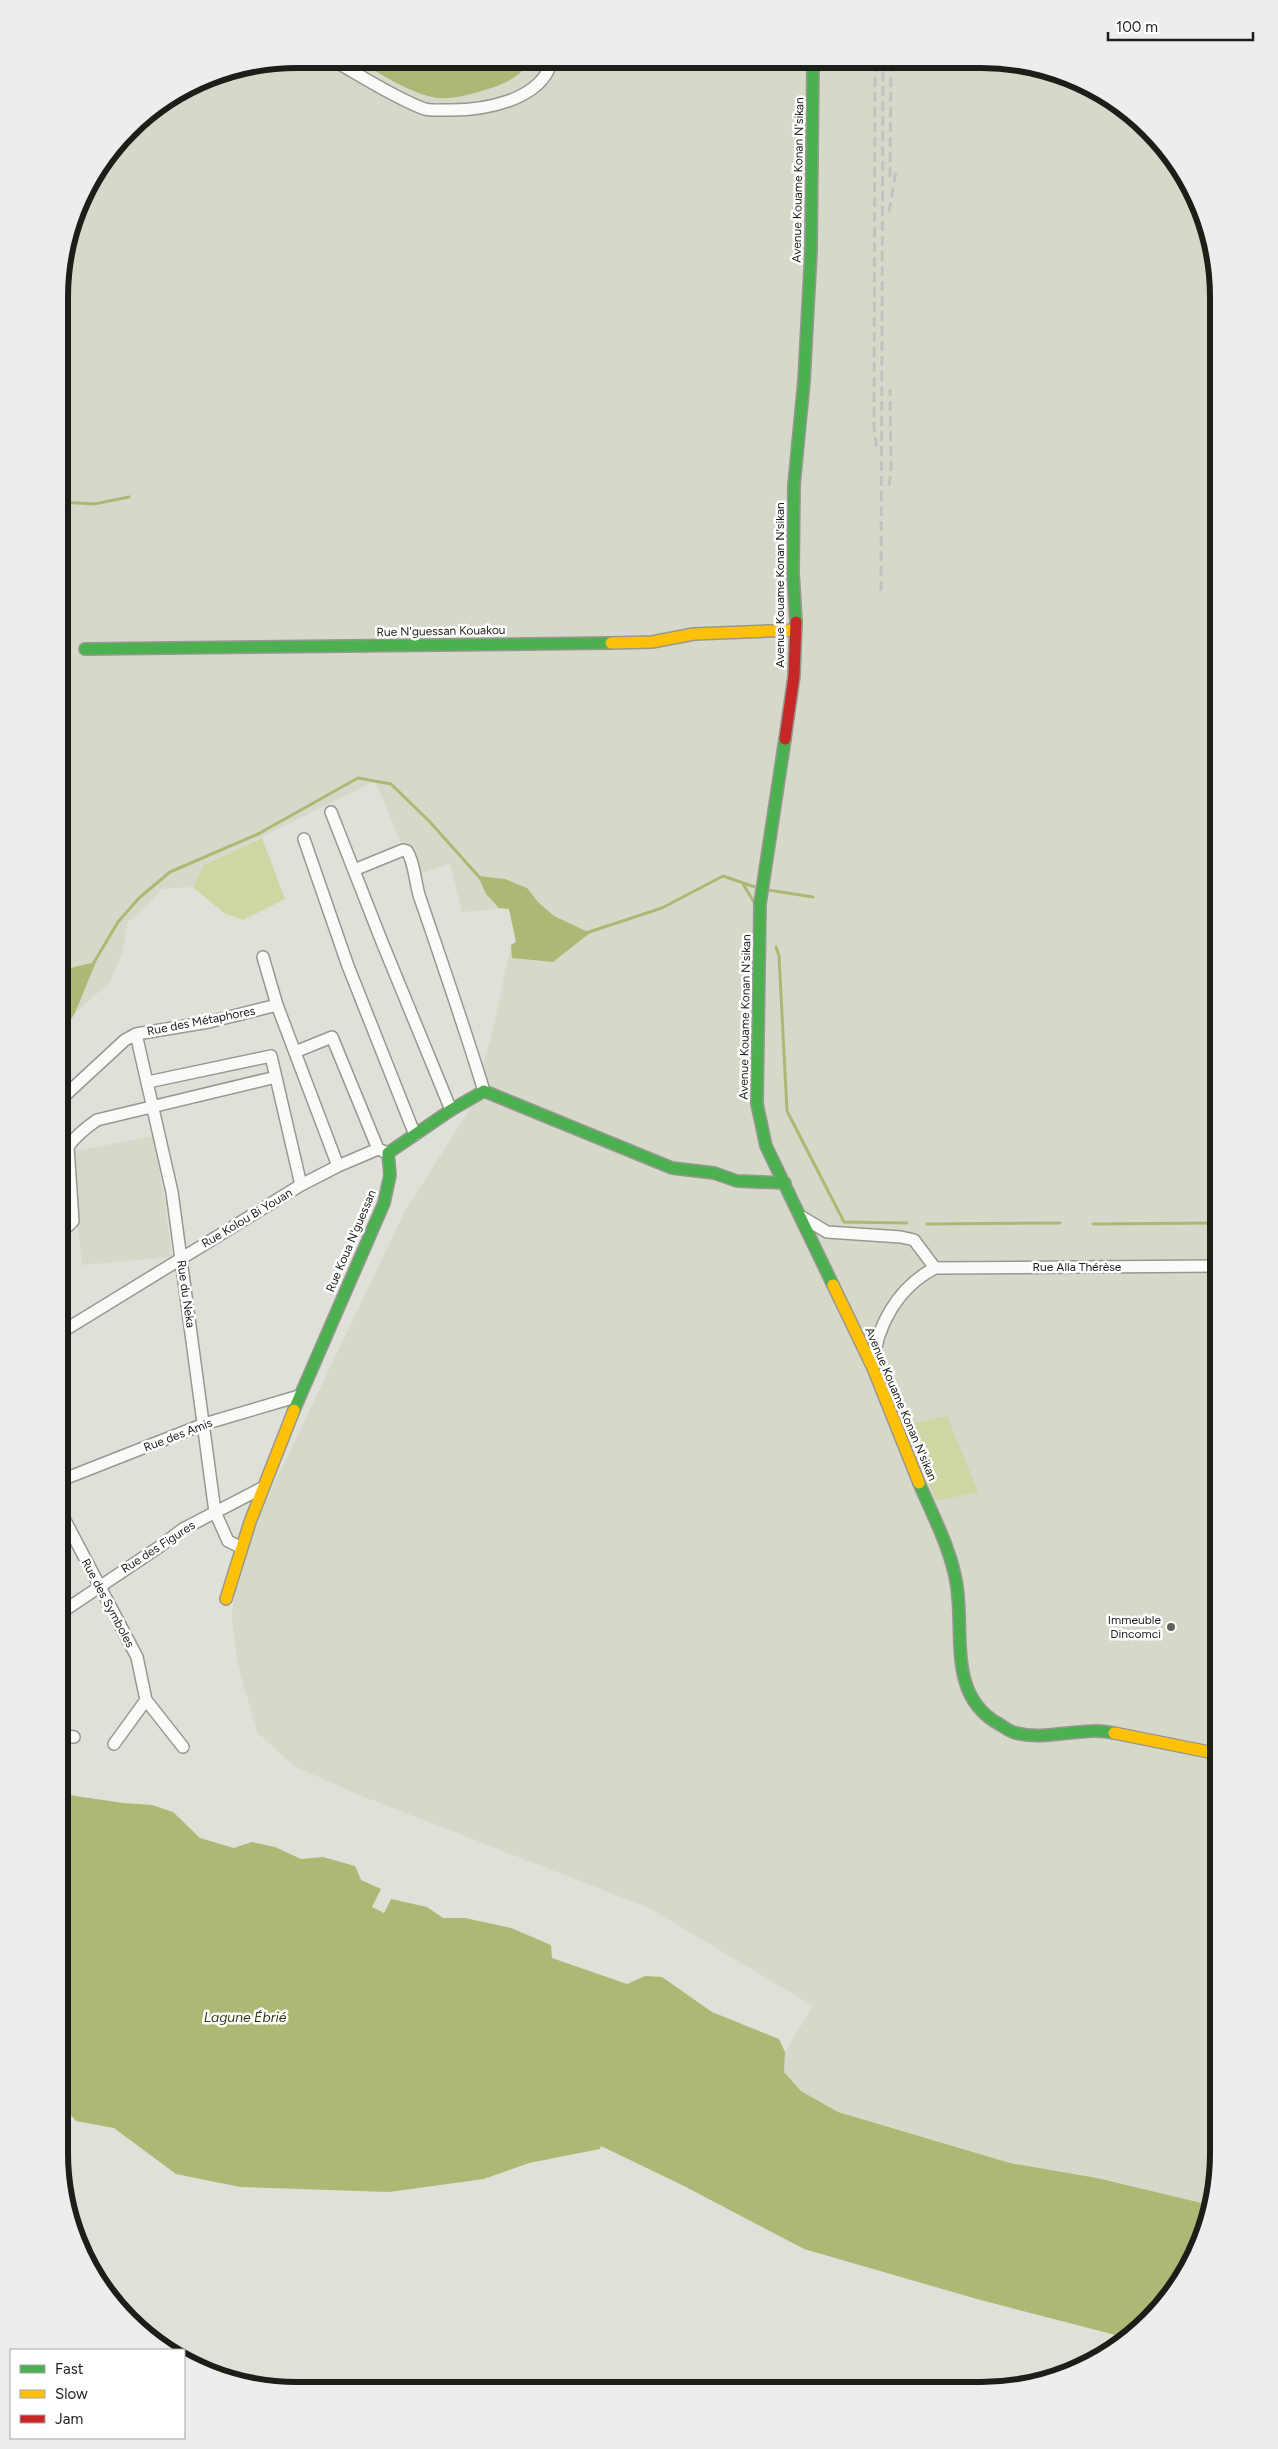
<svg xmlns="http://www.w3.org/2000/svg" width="1278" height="2449" viewBox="0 0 1278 2449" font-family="Figtree,sans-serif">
	<rect width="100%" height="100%" fill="#dfe0d8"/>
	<path fill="#d6d9c9" d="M296,59h58l55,29 116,-17 6,-11 497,3 59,20 51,34 41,47 28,56 12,76v1873l-9,36 -113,-27 -87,-15 -172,-51 -37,-21 -17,-19 1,-20 28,-46 -164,-98 -295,-115 -60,-27 -37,-34 -20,-70 -5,-43 2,-33 10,-39 161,-336 65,-102 21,-71 20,-93 5,-3 -7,-34 -47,4 -12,-48 -35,11 -40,-94 -170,84 -12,22 -31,2 -15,17 -19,16 -6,31 -12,29 -35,31 21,-51 -36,13 1,-710 22,-74 56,-73 67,-41z
		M153,1136l11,59 8,62 -90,8 -12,-113z"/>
	<path fill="#cdd7a3" d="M262,838l23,61 -42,21 -19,-7 -31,-26 11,-22z
		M947,1416l31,76 -42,9 -30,-76z"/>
	<path fill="#acb975" d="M354,59l177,1c-9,15 -24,23 -40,28 -16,5 -37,12 -53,10 -29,-4 -59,-26 -84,-39z
		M478,876l27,3 22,9 11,14 16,14 36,17 -37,29 -41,-4 -1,-13 5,-3 -7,-33 -10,-1 -13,-14z
		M96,962l-21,51 -15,23v-61l14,-8z
		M69,1795l54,8 29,2 21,7 27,26 34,10 18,-6 23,5 26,12 22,-2 32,9 6,14 20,9 -9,18 12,6 7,-14 36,8 16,11h22l46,10 40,17 1,13 75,26 18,-8 17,1 50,35 67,27 6,13 -1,20 17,19 37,21 172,51 87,15 113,27 -9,38 -31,55 -43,40 -150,-39 -173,-50 -120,-63 -83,-40 -1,3 -71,14 -45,16 -95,13 -149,-5 -64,-13 -62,-46 -38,-7 -17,-21v-303z"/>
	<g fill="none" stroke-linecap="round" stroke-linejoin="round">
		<path stroke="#acb975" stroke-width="3" d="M60,502l34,2 35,-7
			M743,884l11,18
			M768,890l45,7
			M586,933l76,-25 61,-32 32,11
			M776,947l3,9 8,155 57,111 63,1
			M93,964l25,-42 21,-24 31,-26 88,-38 100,-56 33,6 38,37 52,58
			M927,1224l133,-1
			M1093,1224l126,-1"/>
		<defs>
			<path id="street" d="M331,59c29,16 60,37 91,49 6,3 16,2 23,2 35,1 97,-8 107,-50
				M331,812l51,130 69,168
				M304,839l44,127 67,169
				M354,870l49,-20 4,1c8,12 8,33 13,47 22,64 44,128 64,193
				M263,957l14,48 61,161
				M136,1034l36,158 43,320 13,29 12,6
				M295,1052l37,-15 46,112
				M148,1082l123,-26 30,129
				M60,1100l65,-60 11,-6 73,-12 68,-17
				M802,1217l25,15 74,5 13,3 21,28
				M60,1228l7,-1 6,-6 -5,-74c7,-11 19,-20 29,-27l179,-43
				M60,1333l241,-148 37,-19 40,-17 10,4
				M873,1366c3,-40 25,-79 62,-98l284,-2
				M59,1481l145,-57 95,-28
				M59,1509l78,148 9,43 37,47
				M59,1614l100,-67 24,-18 79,-41
				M59,1735l15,2
				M114,1744l32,-44"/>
			<path id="fast" d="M796,622l-3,-49 1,-88 10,-104 7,-130 2,-189
				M85,649l526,-6
				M785,739l-25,165 -3,200 9,42 67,139
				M294,1410l90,-207 6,-28 -2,-22 63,-43 33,-19 188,77 42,5 23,8 48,2
				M919,1483c14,33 33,68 38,104 7,49 -9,109 42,137 5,3 11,8 17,9 32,8 66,-7 98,0"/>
			<path id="slow" d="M611,643l41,-1 42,-8 102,-4
				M833,1285l40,83 46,115
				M226,1599l24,-77 44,-112
				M1114,1733l105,21"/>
			<path id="jam" d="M785,739l9,-63 2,-54"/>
		</defs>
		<use href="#street" stroke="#989892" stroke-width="14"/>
		<use href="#fast" stroke="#989892" stroke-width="14"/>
		<use href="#slow" stroke="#989892" stroke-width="14"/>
		<use href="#jam" stroke="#989892" stroke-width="14"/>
		<use href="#street" stroke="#fafaf9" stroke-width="11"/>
		<use href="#fast" stroke="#4caf50" stroke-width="11"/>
		<use href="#slow" stroke="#ffc107" stroke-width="11"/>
		<use href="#jam" stroke="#c62828" stroke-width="11"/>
		<path stroke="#c2c3c0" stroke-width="3" stroke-dasharray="10 5" stroke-linecap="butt" d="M875,62l-1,365 3,23
			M890,177l1,-115
			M889,212l7,-42
			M889,486l2,-18 -1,-79
			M881,591l2,-529"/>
	</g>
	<circle fill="#60625b" stroke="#fff" stroke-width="2" cx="1171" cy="1627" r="5"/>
	<g text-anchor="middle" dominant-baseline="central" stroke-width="5" stroke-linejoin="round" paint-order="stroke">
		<g font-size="12" fill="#1c1e18" stroke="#fff">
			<text transform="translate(798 180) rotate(-89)">Avenue Kouame Konan N'sikan</text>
			<text transform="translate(780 585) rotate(-90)">Avenue Kouame Konan N'sikan</text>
			<text transform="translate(441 631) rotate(-1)">Rue N'guessan Kouakou</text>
			<text transform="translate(745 1017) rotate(-89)">Avenue Kouame Konan N'sikan</text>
			<text transform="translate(201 1021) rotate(-11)">Rue des Métaphores</text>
			<text transform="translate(247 1218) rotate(-31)">Rue Kolou Bi Youan</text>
			<text transform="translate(351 1241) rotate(-67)">Rue Koua N'guessan</text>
			<text x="1077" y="1267">Rue Alla Thérèse</text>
			<text transform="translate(186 1294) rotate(82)">Rue du Neka</text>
			<text transform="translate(901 1404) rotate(67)">Avenue Kouame Konan N'sikan</text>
			<text transform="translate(178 1435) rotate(-21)">Rue des Amis</text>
			<text transform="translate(158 1547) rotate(-33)">Rue des Figures</text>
			<text transform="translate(108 1603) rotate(62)">Rue des Symboles</text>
		</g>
		<g font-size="12" fill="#1c1e18" stroke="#fff" text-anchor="end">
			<text x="1161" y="1620">Immeuble<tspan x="1161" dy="14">Dincomci</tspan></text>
		</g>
		<g font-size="14" font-style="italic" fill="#353c15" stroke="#fff">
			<text x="245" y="2017">Lagune Ébrié</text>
		</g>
	</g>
	<path d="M0 0H1278V2449H0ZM297 68H981A229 229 0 0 1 1210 297V2153A229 229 0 0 1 981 2382H297A229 229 0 0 1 68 2153V297A229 229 0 0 1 297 68Z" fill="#ededed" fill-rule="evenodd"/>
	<path fill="none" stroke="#1c1e18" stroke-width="6" d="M297 68H981A229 229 0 0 1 1210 297V2153A229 229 0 0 1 981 2382H297A229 229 0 0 1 68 2153V297A229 229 0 0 1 297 68Z"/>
	<rect x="10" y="2349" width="175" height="90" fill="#ffffff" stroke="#a4a5a3"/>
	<rect x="20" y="2365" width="25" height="8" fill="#4caf50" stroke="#a4a5a3"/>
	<text x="55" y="2374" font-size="15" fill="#1c1e18">Fast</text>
	<rect x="20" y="2390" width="25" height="8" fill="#ffc107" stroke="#a4a5a3"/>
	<text x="55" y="2399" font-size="15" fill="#1c1e18">Slow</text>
	<rect x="20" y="2415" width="25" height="8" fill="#c62828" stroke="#a4a5a3"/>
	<text x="55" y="2424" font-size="15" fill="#1c1e18">Jam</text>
	<path d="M1108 32v8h145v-8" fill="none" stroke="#1c1e18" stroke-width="2.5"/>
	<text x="1116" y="32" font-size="15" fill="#1c1e18" stroke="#ffffff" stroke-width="4" paint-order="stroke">100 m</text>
</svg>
